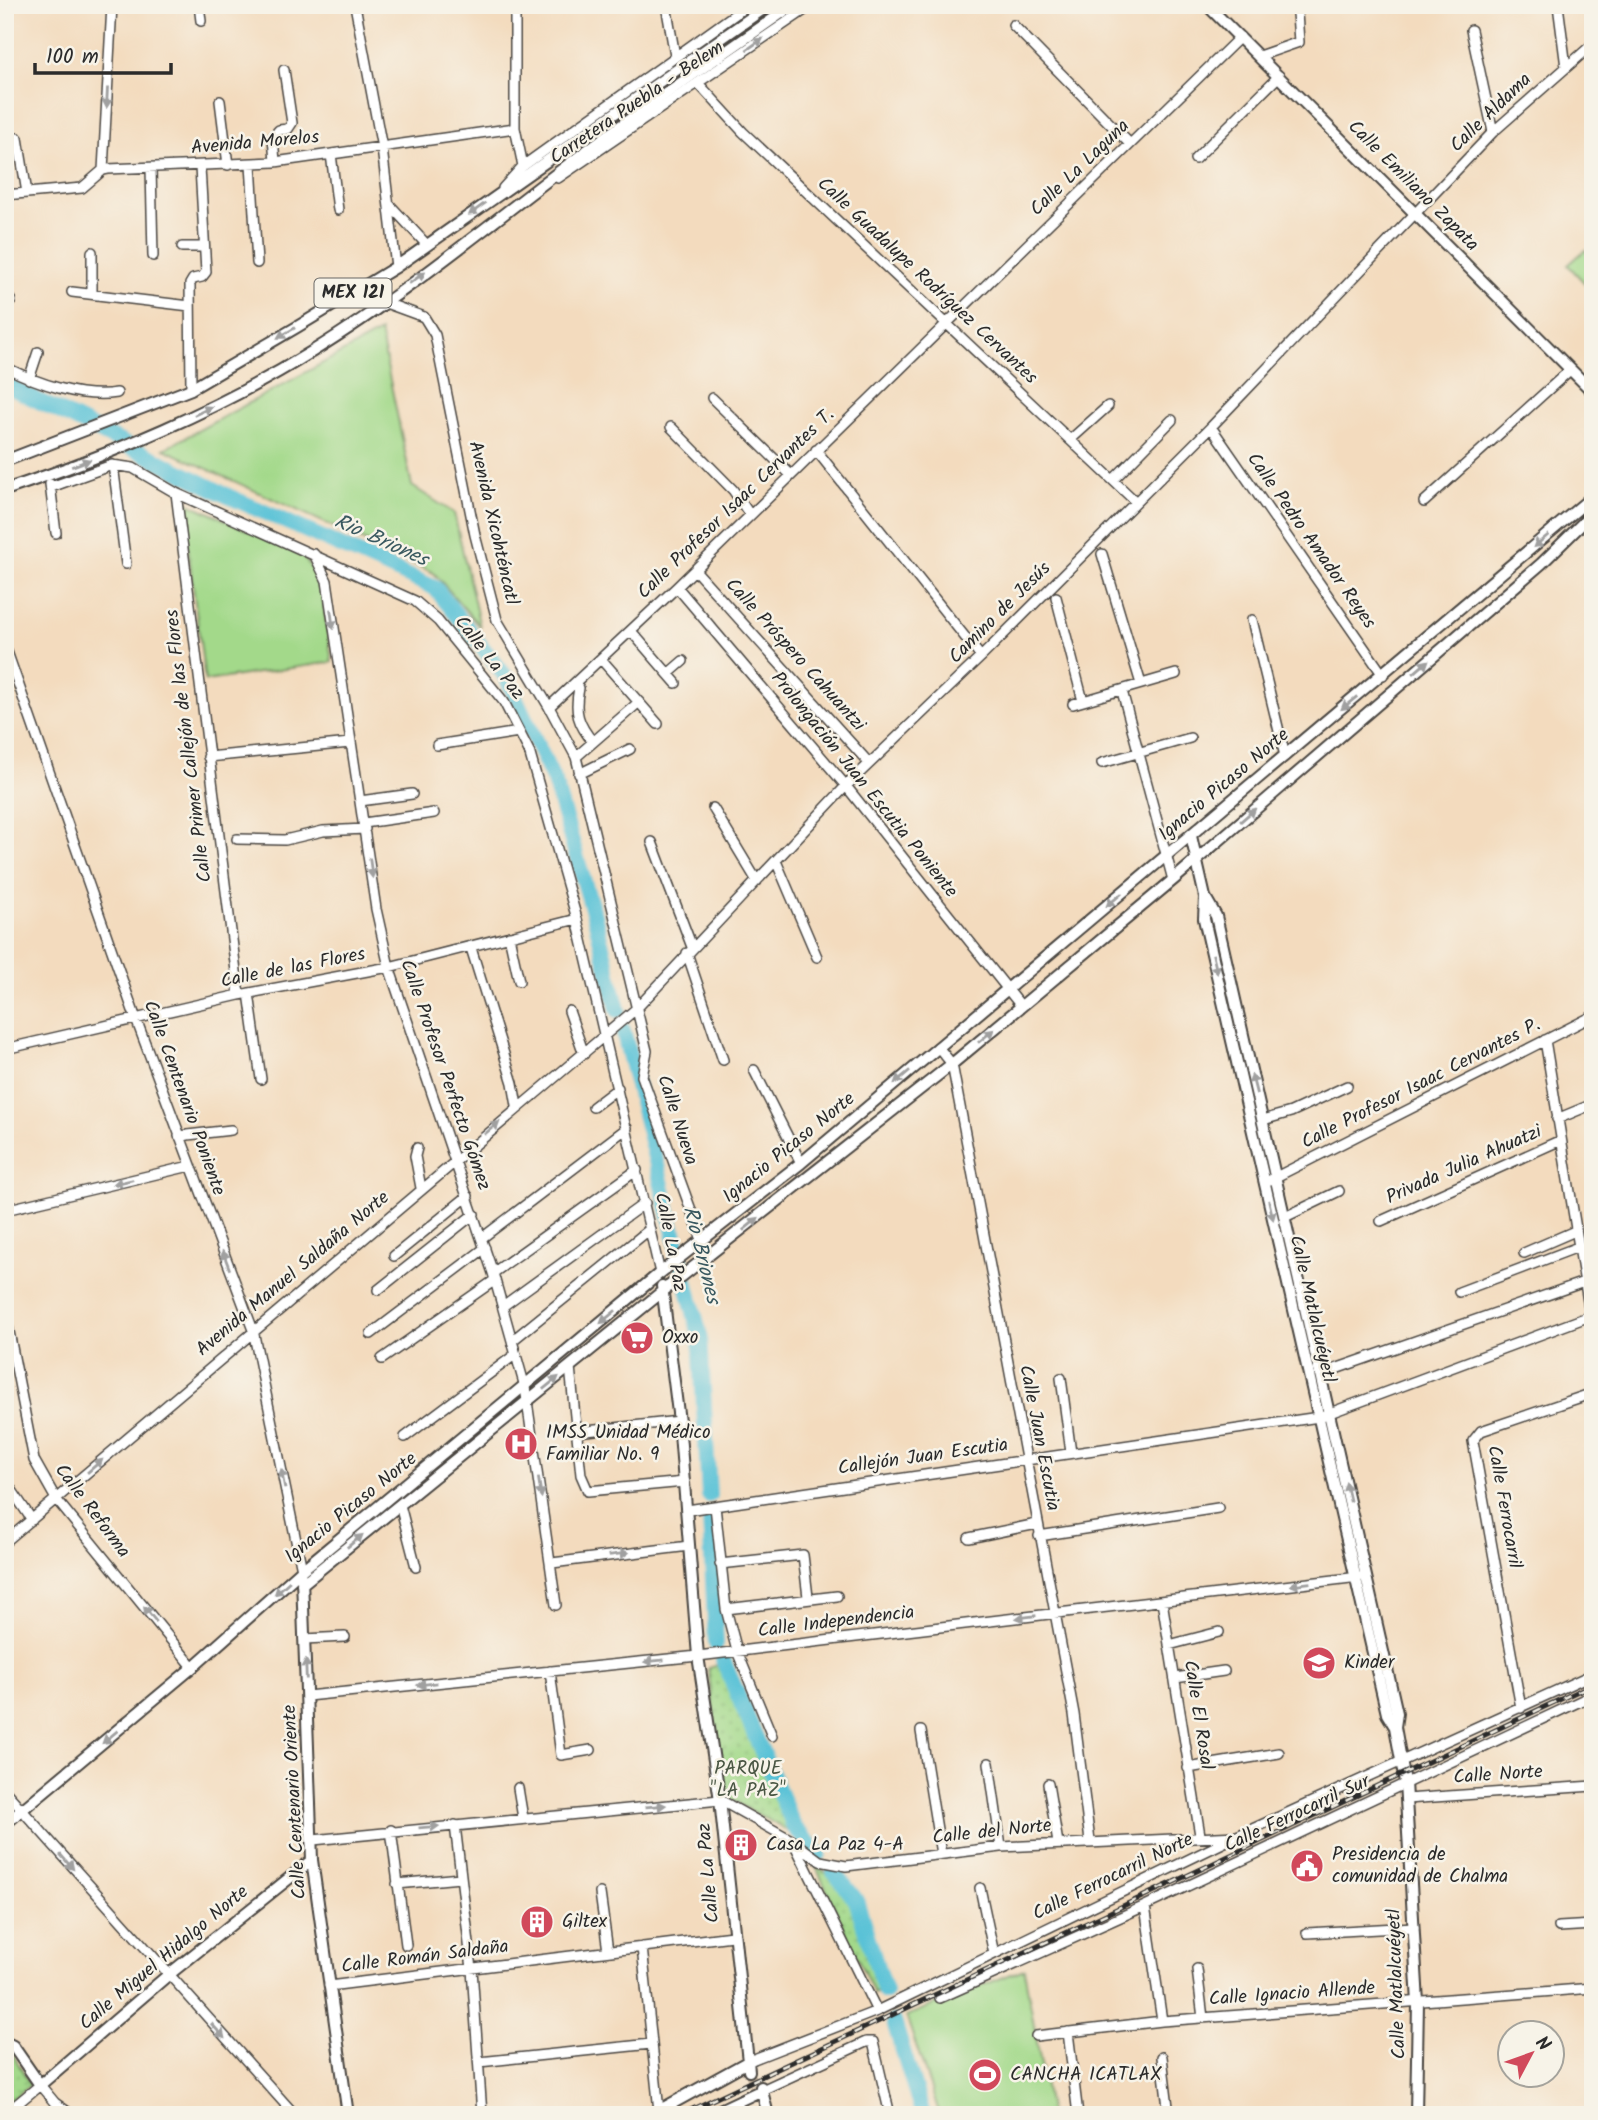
<svg xmlns="http://www.w3.org/2000/svg" width="1598" height="2120" viewBox="0 0 1598 2120" font-family="Kalam,sans-serif">
	<defs>
		<pattern id="park-dots" width="8" height="8" patternUnits="userSpaceOnUse" patternTransform="scale(1.75)"><rect width="8" height="8" fill="#a3d98a"/><path d="M2 2h.1M6 6h.1" fill="none" stroke="#8cba77" stroke-width="1.8" stroke-linecap="round"/></pattern>
	</defs>
	<rect width="100%" height="100%" fill="#f7f3e8"/>
	<filter id="ink" filterUnits="userSpaceOnUse"><feTurbulence type="fractalNoise" baseFrequency=".0143" numOctaves="2"/><feDisplacementMap in="SourceGraphic" scale="14" xChannelSelector="R" yChannelSelector="G"/><feConvolveMatrix kernelMatrix="1 2 1 2 8 2 1 2 1" color-interpolation-filters="sRGB"/></filter>
	<filter id="wash" filterUnits="userSpaceOnUse"><feTurbulence type="fractalNoise" baseFrequency=".00686" numOctaves="4" result="noise"/><feDisplacementMap in="SourceGraphic" scale="28" xChannelSelector="R" yChannelSelector="G"/><feGaussianBlur stdDeviation="1.57" result="paint"/><feColorMatrix in="noise" values="0 0 0 0 0 0 0 0 0 0 0 0 0 0 0 0 0 1.4 0 .05"/><feComposite in="paint" operator="in"/></filter>
	<g filter="url(#wash)">
		<rect width="100%" height="100%" fill="#f3dbbe"/>
		<path fill="url(#park-dots)" stroke="#67825a" stroke-width="2" d="M725,1663l69,164 3,9 -72,-40 -17,-128z
			M815,1865c42,24 51,83 66,125l-7,4z
			M8,2045l22,40 -25,19v-58z"/>
		<path fill="#a3d98a" stroke="#67825a" stroke-width="2" d="M1585,250l8,8v34l-25,-27z
			M380,332l32,154 42,27 26,114 -46,-54 -270,-124z
			M182,500l120,55 18,26 12,81 -127,19z
			M1024,1969l26,146h-110l-34,-99z"/>
		<g fill="none" stroke-linecap="round" stroke-linejoin="round">
			<path stroke="#5ac2d7" stroke-width="16" d="M5,384l223,112 207,92 71,89 48,104 42,141 22,88
				M623,1030l77,306 9,159
				M710,1516l6,128
				M723,1660l71,167 25,27
				M834,1872l22,28 29,92
				M894,2022l29,93"/>
		</g>
	</g>
	<g filter="url(#ink)">
		<g fill="none" stroke-linecap="round" stroke-linejoin="round">
			<path stroke="#cbb8a1" stroke-width="10" stroke-dasharray="10 5" stroke-linecap="butt" d="M749,2071l6,17"/>
			<defs>
				<path id="minor" d="M199,5l2,16
					M355,5l27,143 14,119
					M515,5v123l8,38
					M666,5l9,51
					M1558,5l8,62
					M1013,25l117,119
					M1471,30l22,102
					M1259,56l40,-14 -2,-29
					M698,83l45,49 393,370
					M220,101l8,64
					M18,138l9,55
					M331,154l7,56
					M1195,159l84,-83
					M275,162l-2,-25 6,-7 9,-1 4,-6 -8,-53
					M251,164l6,99
					M151,168l2,88
					M103,170l9,-165
					M558,178l254,-173
					M503,188l20,-22 225,-161
					M5,195l77,-7 21,-18 5,-1 167,-7 240,-34
					M389,204l38,41
					M182,247h22
					M92,252v42
					M5,292l6,9
					M72,292l118,14
					M383,302l41,15 11,18 40,200 22,85 52,87 27,50 71,294 -5,25 60,164
					M5,367c32,16 76,32 112,26
					M29,379l9,-27
					M191,389l-1,-105 3,-5 9,-2 4,-5 -6,-105
					M712,398l79,77
					M671,427l62,63 17,25
					M1211,427l172,248
					M1070,440l38,-34
					M816,450l165,207
					M113,465l13,99
					M1113,480l59,-60
					M50,484l6,49
					M51,487l61,-22 21,3 43,25 239,108 23,20 66,81 25,49 48,168 83,354
					M176,493l63,502
					M1424,502l146,-132
					M314,554l13,27 49,328 13,58 104,306 32,114 31,218
					M1102,554l39,130
					M695,570l174,193
					M677,587l169,199 175,220
					M1056,597l27,104
					M1252,620l33,136
					M631,631l45,52
					M5,646l131,373 117,311 49,240
					M601,659l57,65
					M668,674l15,-13
					M575,684l4,4c-5,24 -1,36 14,54
					M1122,691l51,189
					M1073,704l103,-30
					M549,707l128,-120 563,-550
					M437,745l82,-13
					M208,757l142,-14
					M576,757l63,-55
					M1102,763l88,-25
					M579,774l51,-25
					M360,801l52,-7
					M713,808l44,73
					M364,823l70,-10
					M237,839l48,1 38,-9 42,-2
					M652,842l40,105
					M776,861l41,96
					M509,936l10,45
					M471,948l42,135 4,23
					M687,953l36,107
					M249,993l12,86
					M569,1011l15,43
					M1545,1040l48,292
					M938,1047l14,17 122,650 16,127
					M5,1049l234,-54 150,-28 188,-48
					M754,1070l47,93
					M593,1107l25,-19
					M1557,1119l36,-15
					M1263,1120l28,-8 56,-26
					M179,1136l52,-6
					M417,1148l-2,8 6,32
					M1270,1180l323,-164
					M5,1210l185,-44
					M1285,1217l54,-26
					M1381,1221l180,-81
					M482,1238l145,-110
					M1524,1253l51,-22
					M394,1256l74,-60
					M493,1273l144,-103
					M378,1290l96,-76
					M1459,1292l119,-45
					M503,1306l142,-103
					M5,1311l29,149 22,39 137,168
					M371,1334l114,-86
					M513,1340l137,-111
					M382,1359l113,-79
					M570,1367l11,108 7,16 97,-9
					M1321,1374l263,-92
					M1061,1378l10,75
					M577,1432l102,-11
					M405,1437l111,-83
					M5,1480l27,40
					M400,1505l16,62
					M715,1506l11,103 11,42 35,85
					M687,1510l632,-93 271,-101
					M1039,1536l179,-28
					M969,1538l68,-14
					M5,1542l632,-534 209,-222 135,-129 230,-230 282,-295 100,-88
					M552,1563l137,-17
					M720,1564l83,-9 5,42
					M1162,1601l38,234
					M726,1609l111,-13
					M304,1639l41,-2
					M1169,1645l50,-13
					M550,1671l11,84 30,-5
					M1175,1678l49,-7
					M307,1696l391,-40 661,-79
					M1521,1708l-48,-267 8,-10 112,-38
					M921,1731l20,123
					M989,1763l12,84
					M1188,1768l91,-15
					M1048,1784l10,59
					M518,1788l5,30
					M5,1791l290,324
					M1406,1799l187,-13
					M455,1825l17,144 10,146
					M391,1830l15,115
					M313,1840l407,-40 73,41 27,20 26,5 155,-19 236,-11
					M794,1843l83,168
					M397,1884l63,-6
					M980,1888l14,66
					M600,1893l8,58
					M1145,1906l17,115
					M1559,1927l34,-2
					M1307,1933l107,-6
					M642,1947l17,164
					M1197,1969l6,49
					M329,1986l403,-50
					M940,1998l205,-92 448,-211
					M1068,2032l10,83
					M1036,2036l126,-15 431,-33
					M1162,2057l7,58
					M754,2059l123,-48 360,-175 356,-162
					M479,2062l172,-18
					M762,2090l104,-48h7l17,73
					M5,2114l35,-29 15,18 17,12"/>
				<path id="major" d="M1207,5l386,387
					M5,461l186,-72 106,-62 99,-60 373,-262
					M5,490c107,-36 212,-79 308,-139 94,-58 180,-130 268,-196 69,-52 141,-100 212,-150
					M1191,836l14,61 -1,22 183,795 8,13
					M1205,897l11,19 181,797 -2,14 10,55 13,221 -2,112
					M662,1286l17,135 19,235 22,144 29,271
					M302,1578l10,282 36,255
					M302,1584l361,-293 289,-227 221,-184 368,-316 52,-51
					M5,1824l188,-157 109,-97 358,-297 141,-110 792,-667
					M5,2042l8,4 27,39 127,-109 145,-116
					M761,2087l7,28
					M651,2115l100,-55
					M709,2115l53,-25"/>
			</defs>
			<use href="#minor" stroke="#494541" stroke-width="12"/>
			<use href="#major" stroke="#494541" stroke-width="14"/>
			<use href="#minor" stroke="#fff" stroke-width="9"/>
			<use href="#major" stroke="#fff" stroke-width="10"/>
			<defs>
				<path id="rail" d="M680,2115l913,-431"/>
			</defs>
			<use href="#rail" stroke="#2b2b2b" stroke-width="5"/>
			<use href="#rail" stroke="#f7f3e8" stroke-width="2.5" stroke-dasharray="8" stroke-linecap="butt"/>
		</g>
		<defs><path id="oneway-solid" d="M-6-.8H1V-3.2L6.5 0L1 3.2V.8H-6Z" transform="scale(1.75)"/></defs>
		<g fill="#a0a0a0">
			<use href="#oneway-solid" transform="translate(755 44) rotate(-35)"/>
			<use href="#oneway-solid" transform="translate(107 98) rotate(93)"/>
			<use href="#oneway-solid" transform="translate(477 209) rotate(144)"/>
			<use href="#oneway-solid" transform="translate(417 278) rotate(-35)"/>
			<use href="#oneway-solid" transform="translate(286 333) rotate(150)"/>
			<use href="#oneway-solid" transform="translate(203 411) rotate(-26)"/>
			<use href="#oneway-solid" transform="translate(81 463) rotate(-21)"/>
			<use href="#oneway-solid" transform="translate(1541 541) rotate(140)"/>
			<use href="#oneway-solid" transform="translate(332 619) rotate(82)"/>
			<use href="#oneway-solid" transform="translate(1421 667) rotate(-41)"/>
			<use href="#oneway-solid" transform="translate(1349 703) rotate(141)"/>
			<use href="#oneway-solid" transform="translate(1248 815) rotate(-41)"/>
			<use href="#oneway-solid" transform="translate(371 868) rotate(82)"/>
			<use href="#oneway-solid" transform="translate(1114 900) rotate(140)"/>
			<use href="#oneway-solid" transform="translate(1215 964) rotate(77)"/>
			<use href="#oneway-solid" transform="translate(986 1036) rotate(-40)"/>
			<use href="#oneway-solid" transform="translate(902 1077) rotate(140)"/>
			<use href="#oneway-solid" transform="translate(1254 1084) rotate(-104)"/>
			<use href="#oneway-solid" transform="translate(492 1128) rotate(-40)"/>
			<use href="#oneway-solid" transform="translate(123 1182) rotate(167)"/>
			<use href="#oneway-solid" transform="translate(1271 1210) rotate(77)"/>
			<use href="#oneway-solid" transform="translate(751 1224) rotate(-39)"/>
			<use href="#oneway-solid" transform="translate(226 1260) rotate(-111)"/>
			<use href="#oneway-solid" transform="translate(608 1317) rotate(140)"/>
			<use href="#oneway-solid" transform="translate(551 1383) rotate(-39)"/>
			<use href="#oneway-solid" transform="translate(95 1466) rotate(-41)"/>
			<use href="#oneway-solid" transform="translate(283 1479) rotate(-101)"/>
			<use href="#oneway-solid" transform="translate(540 1488) rotate(81)"/>
			<use href="#oneway-solid" transform="translate(1348 1492) rotate(-103)"/>
			<use href="#oneway-solid" transform="translate(355 1541) rotate(-39)"/>
			<use href="#oneway-solid" transform="translate(619 1554) rotate(-7)"/>
			<use href="#oneway-solid" transform="translate(1300 1584) rotate(173)"/>
			<use href="#oneway-solid" transform="translate(282 1588) rotate(138)"/>
			<use href="#oneway-solid" transform="translate(150 1614) rotate(-129)"/>
			<use href="#oneway-solid" transform="translate(1026 1617) rotate(173)"/>
			<use href="#oneway-solid" transform="translate(654 1661) rotate(174)"/>
			<use href="#oneway-solid" transform="translate(306 1669) rotate(-92)"/>
			<use href="#oneway-solid" transform="translate(427 1684) rotate(174)"/>
			<use href="#oneway-solid" transform="translate(110 1737) rotate(140)"/>
			<use href="#oneway-solid" transform="translate(656 1806) rotate(-5)"/>
			<use href="#oneway-solid" transform="translate(429 1827) rotate(-5)"/>
			<use href="#oneway-solid" transform="translate(67 1862) rotate(49)"/>
			<use href="#oneway-solid" transform="translate(218 2031) rotate(48)"/>
		</g>
	</g>
	<defs>
		<symbol id="supermarket-disc" viewBox="-11 -11 22 22"><circle r="9.5" fill="#d1495b" stroke="#f7f3e8"/><path d="M-6-5.5h2.5l.6 2H6L4.5 2H-2.5L-4.4-4H-6ZM-1.5 3.2a1.3 1.3 0 1 0 .1 0ZM3 3.2a1.3 1.3 0 1 0 .1 0Z" fill="#fff"/></symbol>
		<symbol id="hospital-disc" viewBox="-11 -11 22 22"><circle r="9.5" fill="#d1495b" stroke="#f7f3e8"/><path d="M-5-5h3v3.5h4V-5h3V5h-3V1.5h-4V5h-3Z" fill="#fff"/></symbol>
		<symbol id="school-disc" viewBox="-11 -11 22 22"><circle r="9.5" fill="#d1495b" stroke="#f7f3e8"/><path d="M0-5L7-2L0 1L-7-2ZM-4 1L0 2.5L4 1V4Q0 6-4 4Z" fill="#fff"/></symbol>
		<symbol id="building-disc" viewBox="-11 -11 22 22"><circle r="9.5" fill="#d1495b" stroke="#f7f3e8"/><path d="M-4-6H4V6H1V3H-1V6H-4ZM-2.5-4.3h1.7v1.8h-1.7ZM.8-4.3h1.7v1.8H.8ZM-2.5-1h1.7V.8h-1.7ZM.8-1h1.7V.8H.8Z" fill="#fff"/></symbol>
		<symbol id="civic-disc" viewBox="-11 -11 22 22"><circle r="9.5" fill="#d1495b" stroke="#f7f3e8"/><path d="M-.6-6.5H3V-4.5H.6V-3L4-1V1h2V6H-6V1h2V-1L-.6-3ZM-1.2 2.5V6h2.4V2.5Z" fill="#fff"/></symbol>
		<symbol id="stadium-disc" viewBox="-11 -11 22 22"><circle r="9.5" fill="#d1495b" stroke="#f7f3e8"/><path d="M0-5a6.5 5 0 1 0 0 10a6.5 5 0 1 0 0-10ZM-3.5-1.8h7v3.6h-7Z" fill="#fff"/></symbol>
	</defs>
	<g fill-rule="evenodd">
		<use href="#supermarket-disc" x="618" y="1319" width="38" height="38"/>
		<use href="#hospital-disc" x="502" y="1425" width="38" height="38"/>
		<use href="#school-disc" x="1300" y="1644" width="38" height="38"/>
		<use href="#building-disc" x="722" y="1826" width="38" height="38"/>
		<use href="#civic-disc" x="1288" y="1847" width="38" height="38"/>
		<use href="#building-disc" x="518" y="1903" width="38" height="38"/>
		<use href="#stadium-disc" x="966" y="2056" width="38" height="38"/>
	</g>
	<g text-anchor="middle" dominant-baseline="central" stroke-width="5" stroke-linejoin="round" paint-order="stroke">
		<rect fill="#f7f3e8" stroke="#686764" stroke-width="2" x="314.5" y="278.5" width="77" height="29" rx="5"/>
		<g font-size="18" font-weight="bold" fill="#2b2b2b">
			<text x="353" y="293">MEX 121</text>
		</g>
		<g font-size="19" fill="#2b2b2b" stroke="#f7f3e8">
			<text transform="translate(637 103) rotate(-34)">Carretera Puebla - Belem</text>
			<text transform="translate(1491 113) rotate(-44)">Calle Aldama</text>
			<text transform="translate(255 143) rotate(-5)">Avenida Morelos</text>
			<text transform="translate(1080 168) rotate(-44)">Calle La Laguna</text>
			<text transform="translate(1413 186) rotate(45)">Calle Emiliano Zapata</text>
			<text transform="translate(927 281) rotate(43)">Calle Guadalupe Rodríguez Cervantes</text>
			<text transform="translate(736 504) rotate(-44)">Calle Profesor Isaac Cervantes T.</text>
			<text transform="translate(493 523) rotate(77)">Avenida Xicohténcatl</text>
			<text transform="translate(1311 541) rotate(55)">Calle Pedro Amador Reyes</text>
			<text transform="translate(1000 613) rotate(-45)">Camino de Jesús</text>
			<text transform="translate(795 655) rotate(48)">Calle Próspero Cahuantzi</text>
			<text transform="translate(489 658) rotate(52)">Calle La Paz</text>
			<text transform="translate(189 746) rotate(-97)">Calle Primer Callejón de las Flores</text>
			<text transform="translate(864 785) rotate(51)">Prolongación Juan Escutia Poniente</text>
			<text transform="translate(1224 785) rotate(-40)">Ignacio Picaso Norte</text>
			<text transform="translate(293 968) rotate(-11)">Calle de las Flores</text>
			<text transform="translate(445 1075) rotate(71)">Calle Profesor Perfecto Gómez</text>
			<text transform="translate(1421 1084) rotate(-27)">Calle Profesor Isaac Cervantes P.</text>
			<text transform="translate(184 1098) rotate(70)">Calle Centenario Poniente</text>
			<text transform="translate(677 1120) rotate(72)">Calle Nueva</text>
			<text transform="translate(789 1148) rotate(-39)">Ignacio Picaso Norte</text>
			<text transform="translate(1464 1165) rotate(-24)">Privada Julia Ahuatzi</text>
			<text transform="translate(670 1242) rotate(79)">Calle La Paz</text>
			<text transform="translate(293 1274) rotate(-40)">Avenida Manuel Saldaña Norte</text>
			<text transform="translate(1312 1309) rotate(77)">Calle Matlalcuéyetl</text>
			<text transform="translate(1039 1438) rotate(79)">Calle Juan Escutia</text>
			<text transform="translate(923 1457) rotate(-8)">Callejón Juan Escutia</text>
			<text transform="translate(1504 1507) rotate(80)">Calle Ferrocarril</text>
			<text transform="translate(351 1508) rotate(-39)">Ignacio Picaso Norte</text>
			<text transform="translate(92 1511) rotate(53)">Calle Reforma</text>
			<text transform="translate(836 1622) rotate(-7)">Calle Independencia</text>
			<text transform="translate(1198 1715) rotate(81)">Calle El Rosal</text>
			<text transform="translate(1498 1775) rotate(-4)">Calle Norte</text>
			<text transform="translate(295 1802) rotate(-93)">Calle Centenario Oriente</text>
			<text transform="translate(1297 1814) rotate(-25)">Calle Ferrocarril Sur</text>
			<text transform="translate(992 1832) rotate(-6)">Calle del Norte</text>
			<text transform="translate(709 1873) rotate(-95)">Calle La Paz</text>
			<text transform="translate(1113 1877) rotate(-26)">Calle Ferrocarril Norte</text>
			<text transform="translate(425 1957) rotate(-7)">Calle Román Saldaña</text>
			<text transform="translate(164 1958) rotate(-40)">Calle Miguel Hidalgo Norte</text>
			<text transform="translate(1397 1984) rotate(-92)">Calle Matlalcuéyetl</text>
			<text transform="translate(1292 1994) rotate(-4)">Calle Ignacio Allende</text>
		</g>
		<g font-size="19" fill="#2b2b2b" stroke="#f7f3e8" text-anchor="start">
			<text x="662" y="1338">Oxxo</text>
			<text x="546" y="1433">IMSS Unidad Médico<tspan x="546" dy="22">Familiar No. 9</tspan></text>
			<text x="1344" y="1663">Kinder</text>
			<text x="766" y="1845">Casa La Paz 4-A</text>
			<text x="1332" y="1855">Presidencia de<tspan x="1332" dy="22">comunidad de Chalma</tspan></text>
			<text x="562" y="1922">Giltex</text>
			<text x="1010" y="2075">CANCHA ICATLAX</text>
		</g>
		<g font-size="19" fill="#495643" stroke="#f7f3e8">
			<text x="748" y="1769">PARQUE<tspan x="748" dy="22">"LA PAZ"</tspan></text>
		</g>
		<g font-size="21" font-style="italic" fill="#39585f" stroke="#f7f3e8">
			<text transform="translate(381 541) rotate(24)">Rio Briones</text>
			<text transform="translate(701 1255) rotate(76)">Rio Briones</text>
		</g>
	</g>
	<rect width="1598" height="2120" fill="none" stroke="#f7f3e8" stroke-width="28"/>
	<g transform="translate(1531 2054) rotate(49)"><circle r="33" fill="#f7f3e8" stroke="#a5a39c" stroke-width="2"/>
	<path d="M0-5L12 26L0 18L-12 26Z" fill="#d1495b"/>
	<text y="-10" font-size="19" font-weight="bold" text-anchor="middle" fill="#2b2b2b">N</text>
	</g>
	<path d="M35 63v10h136v-10" fill="none" stroke="#2b2b2b" stroke-width="3.5"/>
	<text x="46" y="63" font-size="21" fill="#2b2b2b" stroke="#f7f3e8" stroke-width="5" paint-order="stroke">100 m</text>
</svg>
